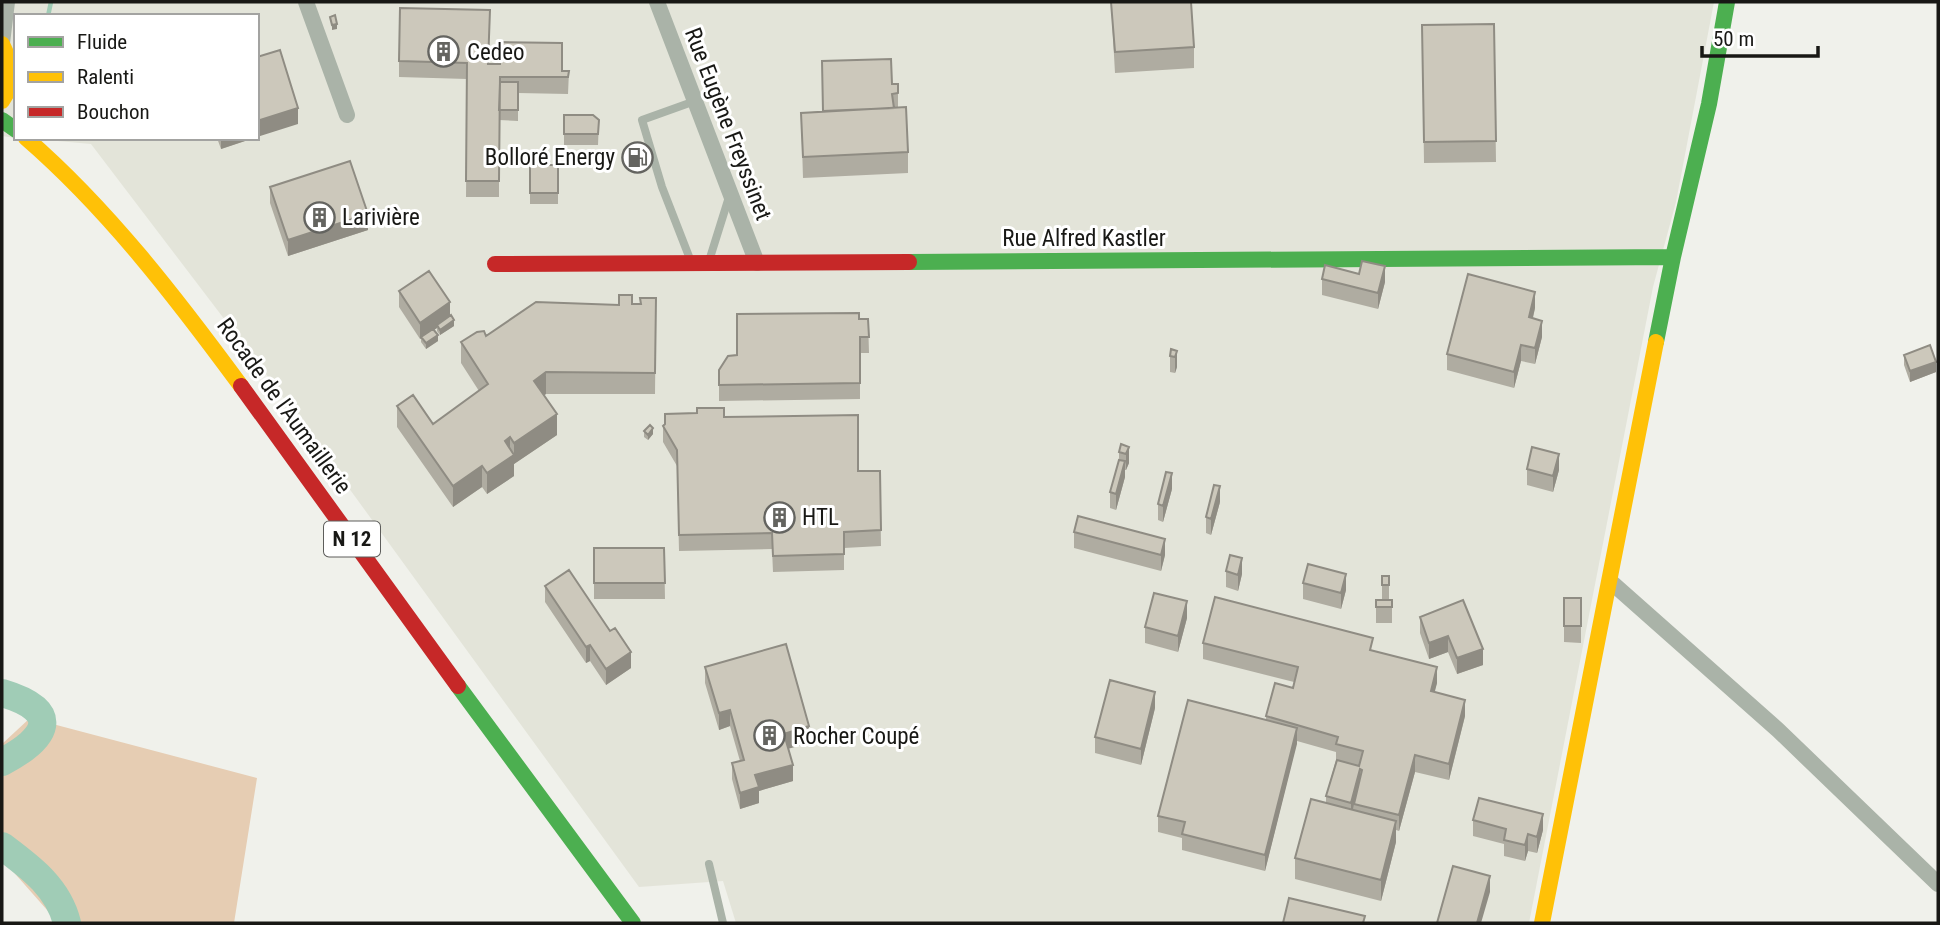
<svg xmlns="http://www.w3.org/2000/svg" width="1940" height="925" viewBox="0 0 1940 925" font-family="'Roboto Condensed',sans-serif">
	<rect width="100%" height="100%" fill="#f0f1eb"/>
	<path fill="#e3e4d9" d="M2,2h1712l-38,200 -23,85 -124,636h-793l-13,-42 -84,6 -376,-517 -172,-226 -67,-6h233v-122h-241v122l-14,-2z"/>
	<path fill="#e6cdb3" d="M30,718l227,60 -23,145h-180l1,-4 -53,-60v-115z"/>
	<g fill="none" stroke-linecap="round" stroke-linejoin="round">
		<path stroke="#a0ccb6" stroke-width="4.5" d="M48,16l3,-14"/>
		<path stroke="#a0ccb6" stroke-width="28" d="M2,693c61,18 46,45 0,69
			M2,846c28,21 56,41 65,77"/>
		<path stroke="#aab3a8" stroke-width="8" d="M690,259l-28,-72 -20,-67 53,-19
			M709,261l20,-64
			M709,864l14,59"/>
		<path stroke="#aab3a8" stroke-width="16" d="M306,2l41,113
			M657,2l100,261
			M2,43l5,-41
			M1611,582l167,148 160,154"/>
		<path stroke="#4caf50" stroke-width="16" d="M2,120l14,10
			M909,262l764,-5
			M1656,342l17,-85 36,-153 18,-102
			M458,686l175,237"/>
		<path stroke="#ffc107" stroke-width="16" d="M2,44c10,20 13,38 0,57
			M26,138c82,71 151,161 215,248
			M1542,923l114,-581"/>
		<path stroke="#c62828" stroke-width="16" d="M495,264l414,-2
			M241,386l217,300"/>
	</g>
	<path fill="#afaca1" d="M1111,2h80l3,45v21l-79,5z
		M1494,24l2,138 -72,1 -2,-138z
		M399,61l90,3 80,7 -1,23 -50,-1v28l-19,-1v-10v87h-33l1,-118 -68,-2z
		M892,84h6v23l10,45v21l-105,5 -2,-65 22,-2z
		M564,115l35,5 -1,25h-34z
		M217,138h37l-33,11z
		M530,165h28v39h-28z
		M270,187l98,43 -80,26 -18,-53z
		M1359,274l26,8 -7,27 -56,-14v-16z
		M399,291l51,25 4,10 -14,9 -3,-4v-3l-3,2 4,11 -12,8 -5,-7v-4l-1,1 -21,-32z
		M656,298l-1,96h-109l-2,1 13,40 -43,29v12l-27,18 -5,-7 -29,20 -56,-80v-21l36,18 46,-33 -18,-28v-21l158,-37 22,-1z
		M1535,308l-2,10 9,19 -7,27 -14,-3 -7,27 -67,-18v-16z
		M859,319h9l1,34h-9v46l-141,2v-31l18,-15z
		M1177,351v16l-2,6 -5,-1v-16z
		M1904,355l32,17 -26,10 -6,-17z
		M724,417l134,54h22l1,75 -37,2v22l-71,2 -1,-23 -93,2 -2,-85 -14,-24v-16z
		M644,431l9,3 -5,6 -4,-3z
		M1129,447v16l-3,7h-1v7l-9,33 -6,-2v-16l9,-30v-10z
		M1527,469l32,1 -6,22 -26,-7z
		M1172,489l-9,33 -5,-2v-16z
		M1220,502l-9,33 -5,-2v-16z
		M1074,532l91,23 -4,16 -87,-23z
		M594,548h70l1,51h-71z
		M1226,571l16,3 -4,17 -12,-4z
		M1382,576h7v24h3v23h-16v-23h6z
		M1303,583l43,7 -5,19 -38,-10z
		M545,586l86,82 -25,17 -16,-24 -4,2 -41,-61z
		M1564,598h17v45l-17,-1z
		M1420,617l63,32v16l-26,9 -9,-22 -19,7 -9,-26z
		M1187,618l-9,34 -33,-9v-16z
		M1203,643l170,8 64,32 -3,9 31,24 -16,64 -34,-8 -16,59 -3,-1v12l-15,59 -86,-22v-21l31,-55v-7l10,-36v-8l-39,-11 -32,130 -83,-21v-12l-24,-6v-16l108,-96v-4l27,-28 1,-6 -91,-23z
		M705,667l104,76 -20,5 4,33 -34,10v12l-19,6 -8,-30v-16l8,-2 -10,-35 -11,4 -14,-47z
		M1155,708l-14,57 -46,-12v-16z
		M1473,820l70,10 -6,23 -9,-2 -3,10 -21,-5v-12l-31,-8z"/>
	<path fill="#8f8c83" d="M337,24v5l-5,1v-5z
		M298,108v16l-41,13v-16z
		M221,138h33l-33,11z
		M368,214v16l-80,26v-16z
		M1385,266v16l-7,27v-16z
		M1535,292v16l-6,25v-16z
		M450,301v18l-13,6v3l-17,11v-16z
		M454,320v6l-14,9v-5z
		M1542,321v16l-7,27v-16z
		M438,335v6l-12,8v-6z
		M1521,345v16l-7,27v-16z
		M1177,351v16l-2,6v-16z
		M1936,362v10l-26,10v-11z
		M546,372v22l-12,8v-21z
		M557,414v21l-43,29v12l-27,18v-21l18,-32 5,-4v20l4,-2v-12z
		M653,428v6l-5,6v-5z
		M1129,447v16l-3,7v-16z
		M1559,454v16l-6,22v-16z
		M1125,461v16l-9,33v-16z
		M482,466v21l-29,20v-21z
		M1172,473v16l-9,33v-16z
		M1220,486v16l-9,33v-16z
		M1165,539v16l-4,16v-16z
		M1242,558v16l-4,17v-16z
		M1346,574v16l-5,19v-16z
		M1187,601v17l-9,34v-16z
		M1448,636v16l-19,7v-16z
		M590,645v16l-4,2v-16z
		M1483,649v16l-26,9v-16z
		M631,652v16l-25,17v-16z
		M1437,667v16l-6,24v-16z
		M1155,692v16l-14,57v-16z
		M1465,700v16l-16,64v-16z
		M730,710v16l-11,4v-17z
		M809,726v17l-25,7v-16z
		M1297,728v16l-32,127v-16z
		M1415,755v17l-16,59v-16z
		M793,765v16l-34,10v12l-19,6v-16l15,-18z
		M1360,769v16l-6,19 -3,15v-16z
		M1543,814v16l-6,23v-16z
		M1396,821v21l-15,59v-21z
		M1528,834v17l-3,10v-16z
		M1490,876v16l-9,31h-4z"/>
	<path fill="#ccc8bb" stroke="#8f8c83" stroke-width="2" d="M1111,2h80l3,45 -79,5z
		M400,8l90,2 -2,54h12v-22l62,1v28h7l-1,6h-68l-1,104h-33l1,-118 -68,-2z
		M335,15l2,9 -5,1 -2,-8z
		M1494,24l2,117 -72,1 -2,-117z
		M280,50l18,58 -41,13v-64z
		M891,59l1,25h6v9l-6,1 2,14 -71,3 -1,-50z
		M500,82h18v28h-19z
		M906,107l2,45 -105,5 -2,-44z
		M564,115h29l6,5 -1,14h-34z
		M350,161l18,53 -80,26 -18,-53z
		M530,165h28v28h-28z
		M1362,261l23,5 -7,27 -56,-14 3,-14 34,9z
		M429,271l21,31 -30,21 -21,-32z
		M1468,274l67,18 -6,25 13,4 -7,27 -14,-3 -7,27 -67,-18z
		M619,295h13v9h9l-1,-6h16l-1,75 -109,-1 -12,9 23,33 -43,29 -4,-6 -5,4 9,14 -27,18 -5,-7 -29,20 -56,-80 16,-11 20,29 55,-40 -27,-42 16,-10 7,-1 2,5 50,-34 83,3z
		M859,313v6h9l1,18h-9v46l-141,2v-15l9,-14 9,-1v-41z
		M451,315l3,5 -14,10 -3,-5z
		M433,329l5,6 -12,8 -5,-6z
		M1930,345l6,17 -26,9 -6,-16z
		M1171,349l6,2 -2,6 -5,-1z
		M697,408h27v9l134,-2v56h22l1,59 -37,2v22l-71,2 -1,-23 -93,2 -2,-85 -14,-24 2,-2v-10l32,-1z
		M650,425l3,3 -5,7 -4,-4z
		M1121,444l8,3 -3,7 -7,-2z
		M1532,447l27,7 -6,22 -26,-7z
		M1119,460l6,1 -9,33 -6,-2z
		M1166,472l6,1 -9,33 -5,-2z
		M1214,485l6,1 -9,33 -5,-2z
		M1078,516l87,23 -4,16 -87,-23z
		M594,548h70l1,35h-71z
		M1230,555l12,3 -4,17 -12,-4z
		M1308,564l38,10 -5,19 -38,-10z
		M569,570l41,61 5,-3 16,24 -25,17 -16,-24 -4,2 -41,-61z
		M1382,576h7v9h-7z
		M1154,593l33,8 -9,35 -33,-9z
		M1215,597l158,41 -3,12 67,17 -6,24 34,9 -16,64 -34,-9 -16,60 -45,-11 8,-34 -2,-1 -9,34 -25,-7 11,-36 22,6 4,-15 -27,-7 2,-7 -72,-21 9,-33 18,5 5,-21 -95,-24z
		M1564,598h17v28h-17z
		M1376,600h16v7h-16z
		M1463,600l20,49 -26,9 -9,-22 -19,7 -9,-26z
		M786,644l23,82 -25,8 9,31 -38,10 4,12 -19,6 -8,-30 12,-3 -14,-50 -11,3 -14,-46z
		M1110,680l45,12 -14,57 -46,-12z
		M1188,700l109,28 -32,127 -83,-21 3,-12 -27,-6z
		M1479,798l64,16 -6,23 -9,-3 -3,11 -21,-5 2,-11 -33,-9z
		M1311,799l85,22 -15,59 -86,-22z
		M1453,866l37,10 -13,47h-40z
		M1289,898l76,18 -2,7h-80z"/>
	<defs>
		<symbol id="building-ring" viewBox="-11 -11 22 22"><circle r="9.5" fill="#fff" stroke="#646460" stroke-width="1.5"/><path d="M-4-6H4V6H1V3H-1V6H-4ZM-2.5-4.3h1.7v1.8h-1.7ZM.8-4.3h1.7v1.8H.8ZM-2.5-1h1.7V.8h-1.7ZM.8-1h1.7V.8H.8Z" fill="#646460"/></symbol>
		<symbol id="fuel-ring" viewBox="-11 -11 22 22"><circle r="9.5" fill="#fff" stroke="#646460" stroke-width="1.5"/><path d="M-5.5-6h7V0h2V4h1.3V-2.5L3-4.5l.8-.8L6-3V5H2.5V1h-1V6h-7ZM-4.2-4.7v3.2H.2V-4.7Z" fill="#646460"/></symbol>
	</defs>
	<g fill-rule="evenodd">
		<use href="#building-ring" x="426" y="34" width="35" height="35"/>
		<use href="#fuel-ring" x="620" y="140" width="35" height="35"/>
		<use href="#building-ring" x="302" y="200" width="35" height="35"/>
		<use href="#building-ring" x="762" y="500" width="35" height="35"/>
		<use href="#building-ring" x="752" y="718" width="35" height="35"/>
	</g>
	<g text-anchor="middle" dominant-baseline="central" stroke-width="6" stroke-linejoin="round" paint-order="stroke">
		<rect fill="#fff" stroke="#5d5d5b" stroke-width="2" x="324" y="521.5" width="56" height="35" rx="5"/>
		<g font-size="21" font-weight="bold" fill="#181815">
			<text x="352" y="539">N 12</text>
		</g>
		<g font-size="23" fill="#181815" stroke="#fff" text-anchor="start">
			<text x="467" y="52">Cedeo</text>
			<text x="615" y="157" text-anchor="end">Bolloré Energy</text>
			<text x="342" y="217">Larivière</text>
			<text x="802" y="517">HTL</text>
			<text x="793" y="736">Rocher Coupé</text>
		</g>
		<g font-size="23" fill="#181815" stroke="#fff">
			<text transform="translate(728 124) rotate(69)">Rue Eugène Freyssinet</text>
			<text x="1084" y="238">Rue Alfred Kastler</text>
			<text transform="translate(284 406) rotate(54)">Rocade de l'Aumaillerie</text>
		</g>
	</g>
	<rect width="1940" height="925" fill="none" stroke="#181815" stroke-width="7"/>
	<rect x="14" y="14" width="245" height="126" fill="#ffffff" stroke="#a3a3a1" stroke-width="2"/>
	<rect x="28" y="37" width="35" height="10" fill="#4caf50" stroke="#a3a3a1" stroke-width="2"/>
	<text x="77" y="49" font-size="21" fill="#181815">Fluide</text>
	<rect x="28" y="72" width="35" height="10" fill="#ffc107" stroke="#a3a3a1" stroke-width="2"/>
	<text x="77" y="84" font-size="21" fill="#181815">Ralenti</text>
	<rect x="28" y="107" width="35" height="10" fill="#c62828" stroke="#a3a3a1" stroke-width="2"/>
	<text x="77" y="119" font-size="21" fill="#181815">Bouchon</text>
	<path d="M1702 46v10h116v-10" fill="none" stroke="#181815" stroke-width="3.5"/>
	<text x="1713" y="46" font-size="21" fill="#181815" stroke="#ffffff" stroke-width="5" paint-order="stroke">50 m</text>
</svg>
